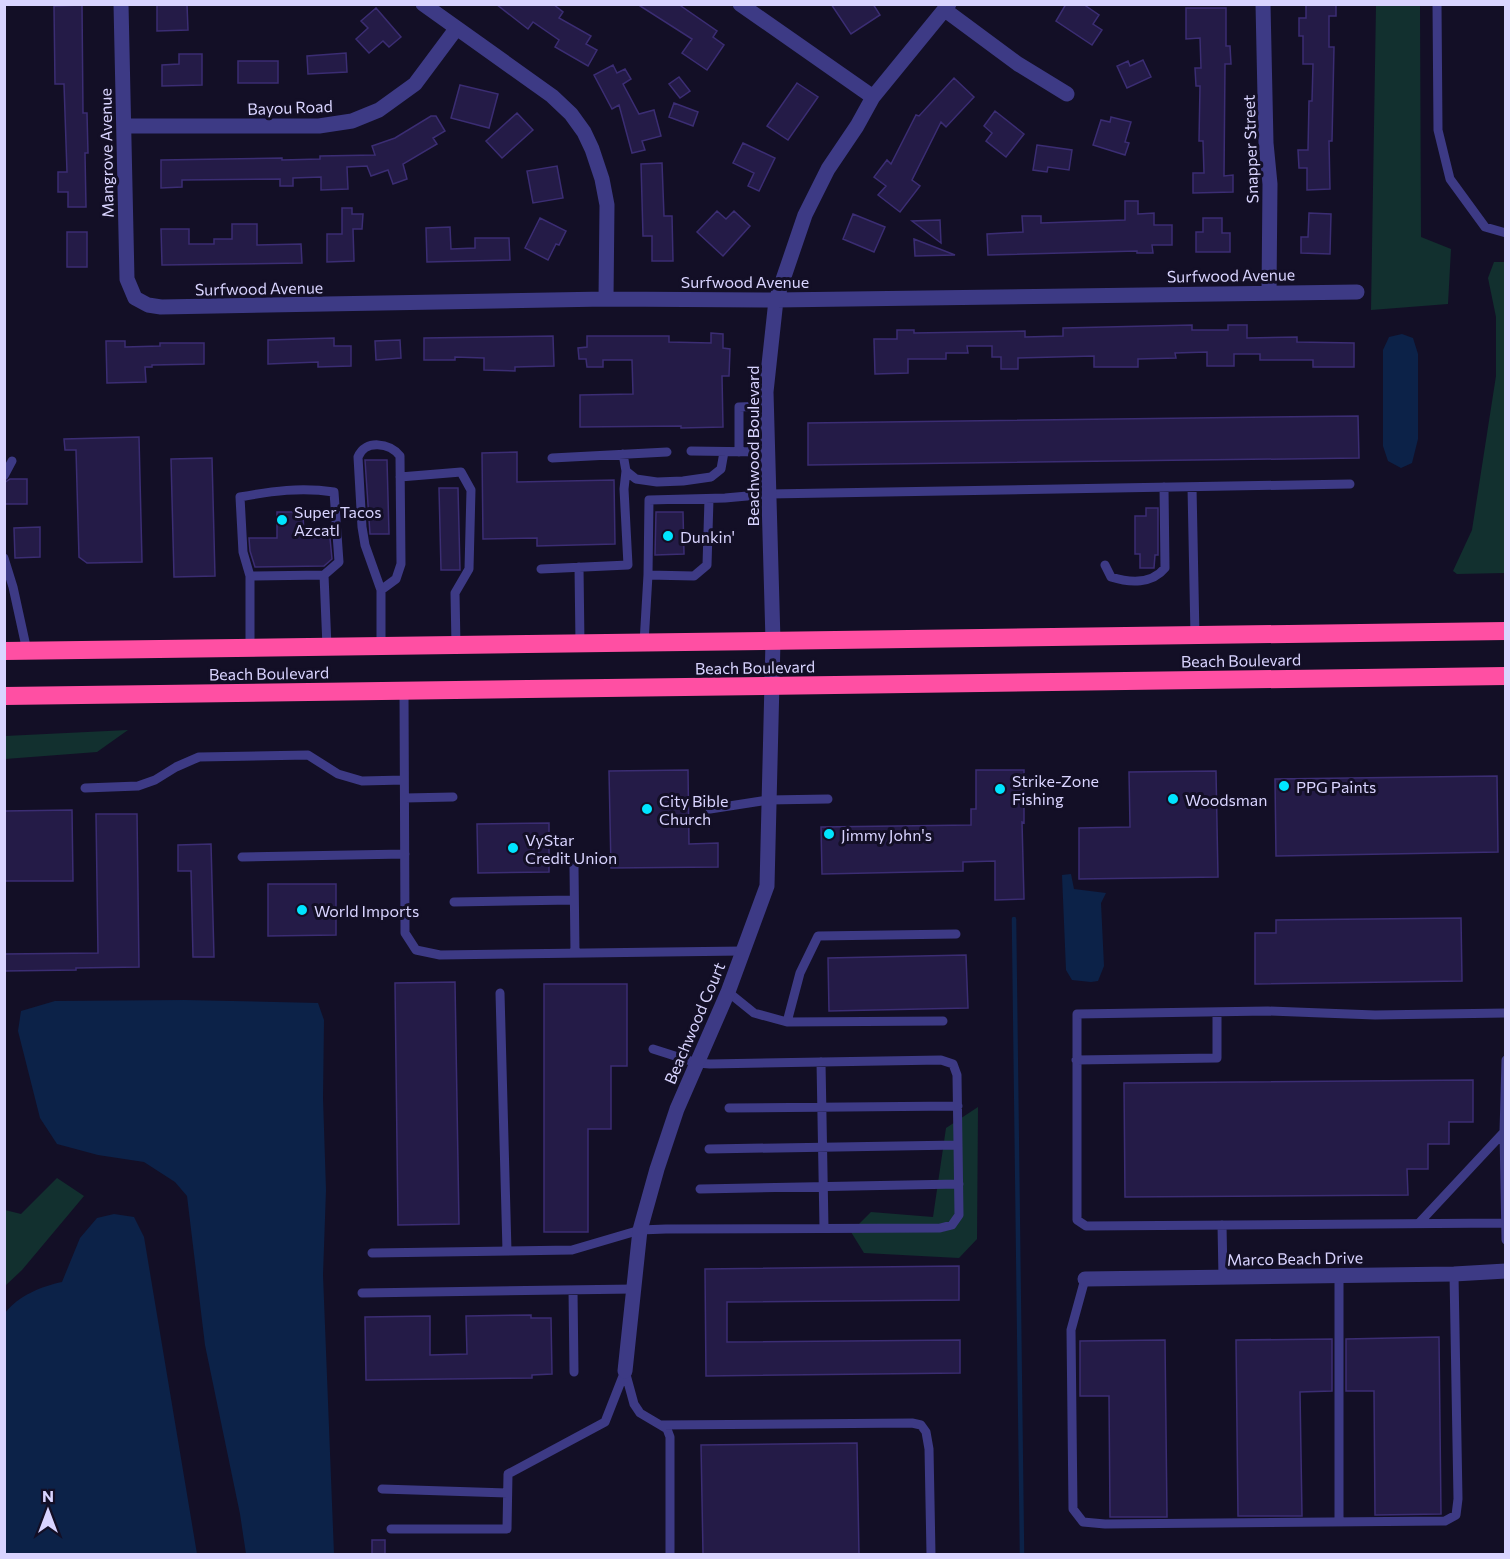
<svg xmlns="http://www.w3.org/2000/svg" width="1510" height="1559" viewBox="0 0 1510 1559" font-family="Commissioner,sans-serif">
	<rect width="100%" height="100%" fill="#130f26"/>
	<path fill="#12302f" d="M1376,5h44l1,232 30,12 -3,55 -77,6z
		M1494,262h12l-1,311 -48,1 -4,-3 19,-41 24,-154v-59l-8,-39z
		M128,730l-31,22 -92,7v-23z
		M978,1107l-1,132 -18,19 -95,-5 -13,-21 20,-20 62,5 13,-89z
		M57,1178l27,18 -62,74 -17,16v-76l16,4z"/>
	<path fill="#0c2248" d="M1402,334l11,4 5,16v85l-6,24 -11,5 -13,-7 -5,-15v-96l6,-13z
		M1071,874l3,15 32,4 -5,10 3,63 -6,15 -7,1 -19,-2 -6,-10 -4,-95z
		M184,1000l134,3 6,17 -1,78 3,92 -3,85 11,279h-88l-6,-40 -35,-169 -18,-149 -12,-14 -31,-20 -46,-7 -41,-11 -17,-26 -22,-87 3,-20 34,-10z
		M114,1214l20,3 10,20 53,317h-192v-241c13,-17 37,-27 57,-31l18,-44 17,-20z"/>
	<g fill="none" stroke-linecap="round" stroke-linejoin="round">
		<path stroke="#0c2248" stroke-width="4.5" d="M1014,919l8,635"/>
	</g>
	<path fill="#241b47" stroke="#3b2d73" stroke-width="1.5" d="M157,4h30l1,26 -31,1z
		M496,4h57l10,8 -4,6 32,18 -5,8 11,6 -9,16 -33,-19 4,-7 -26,-18 -5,7z
		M637,4h41l39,27 -4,6 11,8 -17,25 -25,-17 10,-14z
		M831,4h42l7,11 -29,19z
		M1066,4h17l16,11 -6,9 9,6 -10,15 -36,-24z
		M1306,4h30v12h-7v31h5l-2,94h-3l1,48 -23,1v-22h-8l-1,-18h10l1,-49h3l1,-37h-10v-28h-4v-18h7z
		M82,5l1,108h4l1,40h-3l1,54h-18v-15h-10v-20h9l-3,-88h-9l-1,-78z
		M376,8l25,29 -12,10 -6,-6 -14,12 -13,-14 12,-11 -7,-7z
		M1186,8h40v38h4l1,18h-6l-1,112 9,-1v17l-40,1v-20h11l-1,-32h-4l1,-55h-4l-1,-18h6l-1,-30 -14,1z
		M346,53l1,19 -39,2 -1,-18z
		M179,54h23v31l-40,1v-21l17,-1z
		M1143,60l8,17 -24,11 -10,-22 11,-5 2,5z
		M238,61h40v22h-40z
		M613,65l4,8 8,-4 6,10 -8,5 16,30 15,-4 7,26 -19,5 3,9 -13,3 -13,-48 -7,4 -18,-34z
		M679,77l11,14 -10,7 -11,-14z
		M954,78l20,19 -28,30 -5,-5 -29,58 8,6 -20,26 -22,-17 8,-9 -12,-9 13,-17 4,4 25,-49 3,1z
		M797,83l21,14 -30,43 -21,-14z
		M460,85l38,9 -9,34 -38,-10z
		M674,103l24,9 -5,14 -24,-9z
		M995,111l29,23 -18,23 -20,-16 6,-8 -8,-7z
		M517,113l16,17 -31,28 -16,-17z
		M431,116h5l9,15 -12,7 4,6 -34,20 4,15 -14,5 -5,-14 -17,6 -4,-10 -20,1 1,22 -27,1v-13l-28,1v8h-13v-7l-98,1v7l-21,1v-28l121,-2v2l38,-1v-3l55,-1 -3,-9 23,-8z
		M1111,117l20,5 -6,20 4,1 -4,12 -32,-10 8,-25 9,2z
		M743,143l32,15 -16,33 -11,-5 6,-13 -21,-10z
		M1037,145l35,5 -3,20 -21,-3 -1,5 -14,-2z
		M662,163l2,53h8l1,45h-21v-25h-9l-2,-72z
		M557,166l6,32 -30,5 -6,-32z
		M1125,201h13v13l16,-1v12h18v20h-20l1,8h-16v-2l-149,4 -1,-21 36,-2 -1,-16h19v7l84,-3z
		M342,208h10v6h11l-1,15h-9l1,32 -27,1v-28h15z
		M717,211l9,8 8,-8 16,15 -27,30 -26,-24z
		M1309,213l22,1 -1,40 -29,-1v-16h7z
		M853,214l32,13 -11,25 -31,-13z
		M540,218l26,13 -7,14 -3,-1 -8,16 -23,-12z
		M1203,218h19v15h8v19h-34v-20h7z
		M940,220l1,23 -29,-22z
		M232,224h25v21l44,-1 1,19 -140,2 -1,-36h28v15h25v-5h18z
		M450,227l1,22 24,-1v-10h34l1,22 -83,2 -1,-34z
		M67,232h20v35h-20z
		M914,239l41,16 -40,1z
		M1192,325v5h36v-5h19v13l50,-1v5l57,1v24h-41v-7h-53v-6h-26v12h-27v-14l-32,1 1,5 -38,1v8h-44v-11l-76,2v11h-17v-12h-9v-11h-25l1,7h-22v6h-38v14l-33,1 -1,-35h23v-9h17v3l111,-2v6l38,-1v-8z
		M711,333l12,1v14l7,1 -1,27h-7l1,51 -42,1v-2l-101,1v-32l53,-1 -1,-34h-29v7h-16l-1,-8h-7l-1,-11 9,-1v-11h82v6l42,1z
		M553,336l1,30 -39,1v4l-31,-1v-12l-29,-1v3h-31v-22z
		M334,338v8h17v20l-33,1v-5l-50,2v-24z
		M400,340l1,18 -25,2 -1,-19z
		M106,341h19v6l35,-1v-3h44v21l-52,1v2h-7l1,15 -39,1z
		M1358,416l1,42 -551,7v-42z
		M139,437l3,125 -55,1 -8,-6 -3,-107h-11l-1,-11z
		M517,452v30l97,-2 1,64 -78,2v-8l-54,1 -1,-86z
		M212,458l3,118 -41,1 -3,-118z
		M365,460h22l2,74h-19z
		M10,479h17v25h-23v-21z
		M439,488h19l2,82h-19z
		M1146,508h12v47h-3l-1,13h-14v-14h-5v-38h11z
		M277,512h26l1,26h26l2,21 -8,7 -69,1 -5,-16 -1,-13h28z
		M656,512h27l1,42 -29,1z
		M40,527v30l-25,1 -1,-30z
		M688,770l1,74 29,-1v24l-107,1 -2,-97z
		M976,770h48v53l-2,-1 2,77 -29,1v-39l-32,1v9l-141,3 -1,-47 150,-2v-16h5z
		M1216,771l2,106 -139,2v-51l51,-1 -1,-55z
		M1497,776l1,76 -222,4 -1,-77z
		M72,810l1,71h-69v-70z
		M96,814h41l2,153 -63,1v2l-72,1v-17l94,-1z
		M549,823v49l-71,1 -1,-49z
		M211,844l3,113h-21l-2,-86h-13v-26z
		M268,884h68v51l-68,1z
		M1461,918l1,63 -207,3v-51h21v-13z
		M966,955l2,53 -139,3 -1,-53z
		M455,982l4,242 -61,1 -3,-242z
		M544,984h83v82h-16v63h-23v103h-44z
		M1473,1080v42h-24v22h-21v25h-21l1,26 -283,2 -1,-114z
		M959,1266v34l-232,2v40l233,-2v33l-254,3 -1,-107z
		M531,1315v3h20l1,56 -20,1v3l-166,2 -1,-63 65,-1v39l37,-1 -1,-38z
		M1439,1337l2,177 -66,1 -1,-124h-28v-52z
		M1332,1339v52l-32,1 2,124h-64l-2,-176z
		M1165,1340l2,177h-57l-1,-121h-29v-55z
		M857,1443l2,111h-156l-2,-109z
		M372,1540h13v14h-13z"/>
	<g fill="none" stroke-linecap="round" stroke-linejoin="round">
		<path stroke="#3d3a85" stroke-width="9" d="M1437,4l1,126 12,49 35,48 21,6
			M691,451l77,1
			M739,452v-45l28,-1
			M623,454l3,17 10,8 21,3 26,-1 28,-4 10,-8 3,-17
			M552,458l115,-6
			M4,476l8,-15
			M400,477l61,-5 10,18 -2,79 -14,24 1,53
			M1192,487l3,149
			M4,558l9,29 14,64
			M1105,565l6,12c19,6 41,7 54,-9l-1,-81
			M579,567l1,77
			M541,569l87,-4 -4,-76 2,-18
			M648,575l46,1 13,-11 2,-66
			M250,576l-7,-24 -3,-55c32,-6 61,-10 94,-5l5,70 -15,13
			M644,643l4,-68 1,-75 76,-2 44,-4 581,-10
			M381,646v-56l-16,-45 -3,-18 -4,-70c7,-18 32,-14 42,-1l1,108 -5,15 -15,11
			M250,648v-72l74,-1 3,72
			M404,691l1,242 11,17 24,5 303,-4
			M85,788l53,-2 17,-6 21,-13 23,-10 109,-2 30,19 24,7 42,-1
			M405,798l48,-1
			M710,809l58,-9 60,-1
			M242,857l163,-3
			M574,867l1,86
			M454,902l120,-2
			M728,992l26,21 33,9 156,-1
			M500,993l7,258
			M787,1022l13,-49 18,-37 138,-2
			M1076,1060l141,-2v-46
			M821,1062l3,166
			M729,1108l229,-2
			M1504,1132l2,108
			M709,1149l249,-4
			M700,1189l259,-5
			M1419,1223l85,-91 2,-72
			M1504,1223l-418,3 -9,-6v-206l191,-3 107,4 131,-2
			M1222,1225l1,52
			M372,1253l200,-3 68,-20 26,-1 274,-1 12,-3 7,-10 -2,-140 -4,-11 -12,-4 -231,4 -13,-1 -44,-14
			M1085,1279l-14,51 2,179 10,13 22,2 340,-3 11,-6 2,-16 -4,-225
			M573,1290l1,82
			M362,1293l272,-4
			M625,1371l9,33 6,9 27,16 3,8v117
			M661,1425l251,-2 9,2 5,7 3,17 2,105
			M382,1489l125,4
			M1339,1522v-246
			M391,1529h116l1,-55 97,-52 20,-51"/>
		<path stroke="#3d3a85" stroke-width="15" d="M121,4l6,275 8,19 13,7 13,2 445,-8 170,1 581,-8
			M423,4l129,92 19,18 13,18 8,17 10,30 5,26 -1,94
			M740,4l133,93
			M1263,4l3,139 4,41 -1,108
			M945,10l73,54 49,30
			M124,126h195l33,-5 27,-11 36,-26 41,-55
			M1085,1279l369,-5 52,-3
			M625,1371l15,-141 17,-61 20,-60 51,-117 39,-106 6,-245 -7,-249 10,-92 29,-85 23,-46 29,-43 16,-29 76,-93"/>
		<path stroke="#ff4fa3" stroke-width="18" d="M4,651l1502,-20
			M4,696l1502,-20"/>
	</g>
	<g fill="#00e5ff" stroke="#130f26" stroke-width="2">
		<circle cx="282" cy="520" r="6"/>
		<circle cx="668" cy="536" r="6"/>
		<circle cx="1284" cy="786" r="6"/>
		<circle cx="1000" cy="789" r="6"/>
		<circle cx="1173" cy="799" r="6"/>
		<circle cx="647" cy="809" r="6"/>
		<circle cx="829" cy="834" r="6"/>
		<circle cx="513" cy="848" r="6"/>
		<circle cx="302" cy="910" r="6"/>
	</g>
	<g text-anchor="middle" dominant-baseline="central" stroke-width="6" stroke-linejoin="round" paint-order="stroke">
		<g font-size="16" fill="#d9d4ff" stroke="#130f26">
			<text transform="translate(290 107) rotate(-2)">Bayou Road</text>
			<text transform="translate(1250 149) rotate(-92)">Snapper Street</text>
			<text transform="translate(106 153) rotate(-91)">Mangrove Avenue</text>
			<text transform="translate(1231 275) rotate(-1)">Surfwood Avenue</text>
			<text x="745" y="281">Surfwood Avenue</text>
			<text transform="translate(259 288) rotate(-1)">Surfwood Avenue</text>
			<text transform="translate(752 446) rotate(-90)">Beachwood Boulevard</text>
			<text transform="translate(1241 660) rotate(-1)">Beach Boulevard</text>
			<text transform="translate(755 667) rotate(-1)">Beach Boulevard</text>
			<text transform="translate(269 673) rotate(-1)">Beach Boulevard</text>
			<text transform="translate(694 1023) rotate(-67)">Beachwood Court</text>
			<text transform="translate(1295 1258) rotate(-1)">Marco Beach Drive</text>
		</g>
		<g font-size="16" fill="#d9d4ff" stroke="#130f26" text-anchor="start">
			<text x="294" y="511">Super Tacos<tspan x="294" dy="18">Azcatl</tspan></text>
			<text x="680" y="536">Dunkin'</text>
			<text x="1012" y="780">Strike-Zone<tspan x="1012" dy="18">Fishing</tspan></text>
			<text x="1296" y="786">PPG Paints</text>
			<text x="1185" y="799">Woodsman</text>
			<text x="659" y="800">City Bible<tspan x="659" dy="18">Church</tspan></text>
			<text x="841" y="834">Jimmy John's</text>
			<text x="525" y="839">VyStar<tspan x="525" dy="18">Credit Union</tspan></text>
			<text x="314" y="910">World Imports</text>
		</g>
	</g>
	<rect width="1510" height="1559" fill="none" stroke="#d9d4ff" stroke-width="12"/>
	<g transform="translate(48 1511)" stroke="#130f26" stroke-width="4.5" paint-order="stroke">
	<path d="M0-4.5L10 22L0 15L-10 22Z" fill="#d9d4ff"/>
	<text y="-9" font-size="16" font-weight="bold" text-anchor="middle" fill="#d9d4ff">N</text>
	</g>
</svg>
